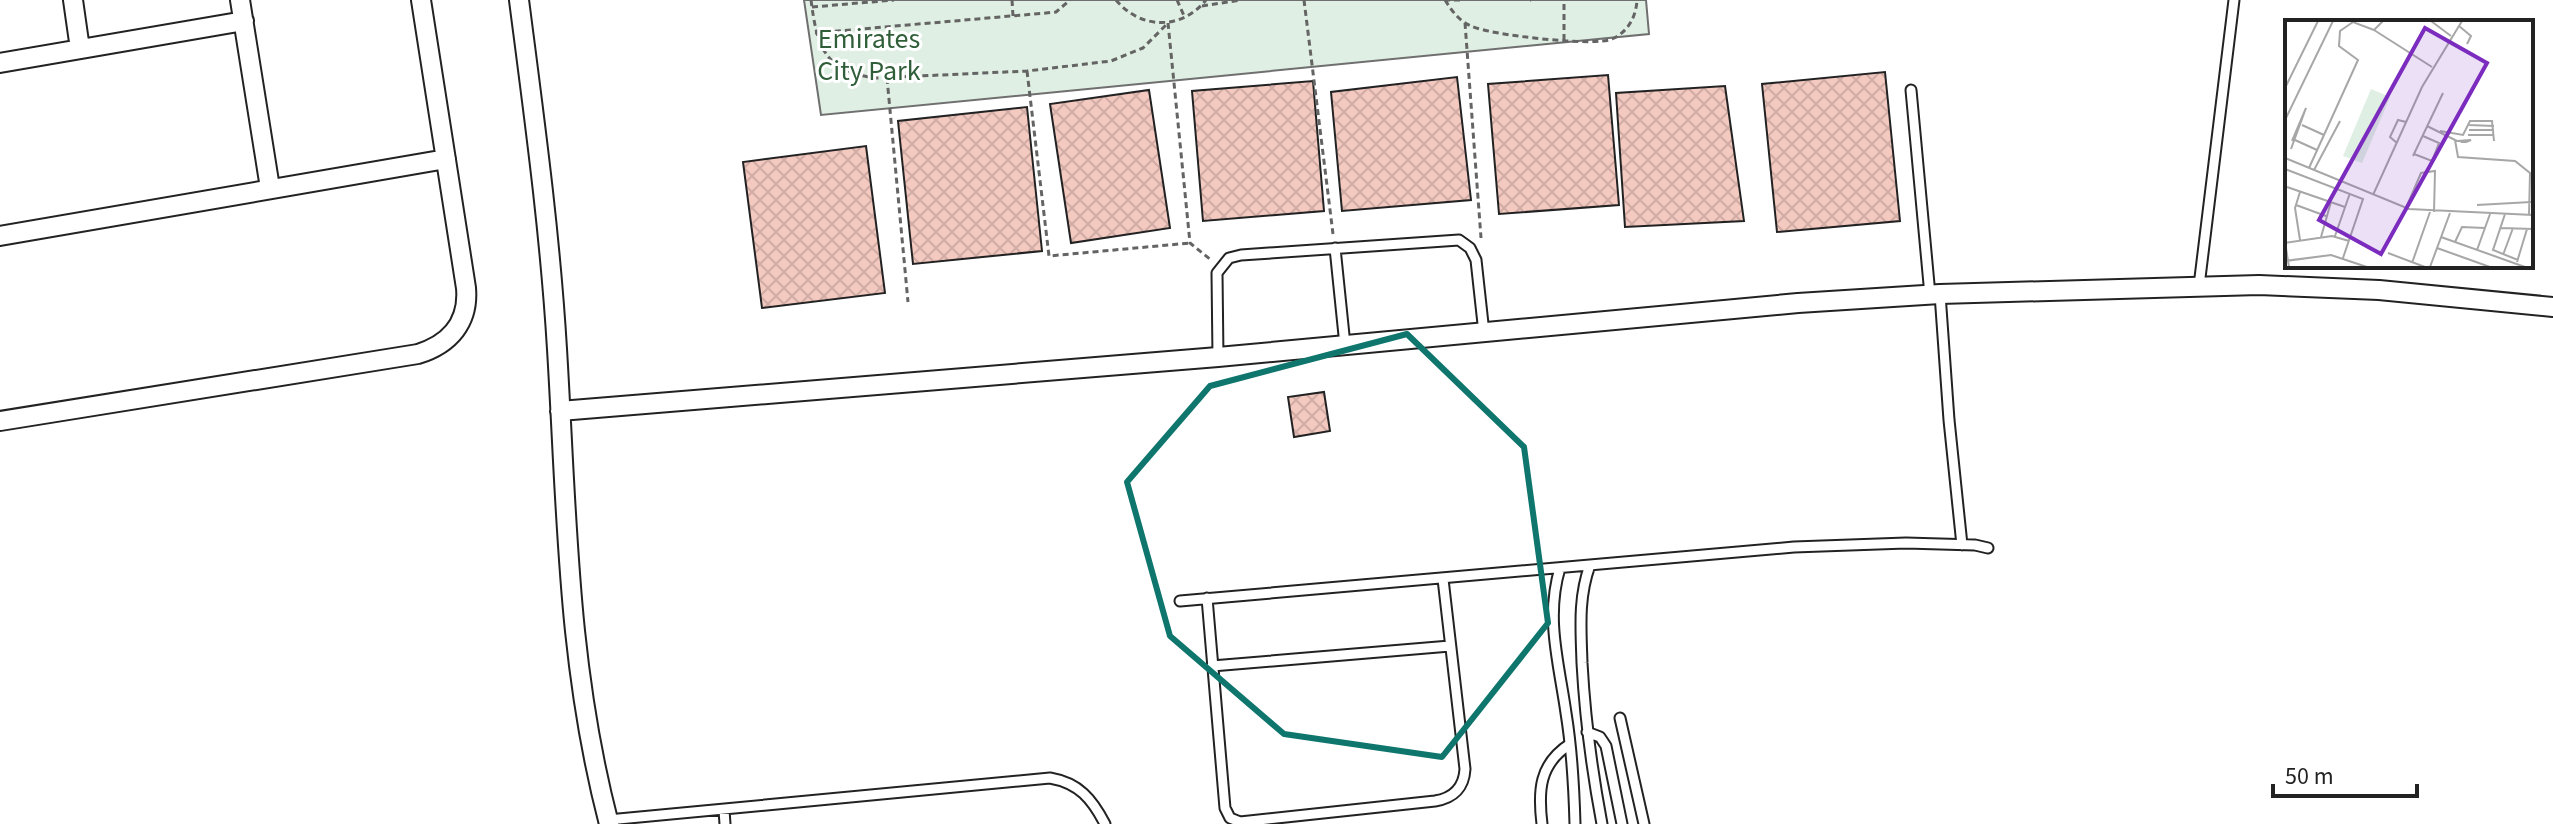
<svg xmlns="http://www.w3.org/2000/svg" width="2553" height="824" viewBox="0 0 2553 824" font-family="'Source Sans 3',sans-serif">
	<defs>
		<pattern id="building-cross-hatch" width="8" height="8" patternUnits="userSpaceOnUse" patternTransform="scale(2)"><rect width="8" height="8" fill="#f3c9c0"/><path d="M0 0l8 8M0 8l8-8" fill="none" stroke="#d0aca5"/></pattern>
	</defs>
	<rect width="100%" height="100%" fill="#fff"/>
	<path fill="#e0efe3" stroke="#6f6f6f" stroke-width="2" d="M804,0h842l3,34 -828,81z"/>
	<path fill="url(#building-cross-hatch)" stroke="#222" stroke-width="2" d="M1885,72l15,149 -123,11 -15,-148z
		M1608,75l11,130 -120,9 -11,-130z
		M1457,77l14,123 -129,11 -11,-119z
		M1313,81l11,130 -121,10 -11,-130z
		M1725,86l19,135 -119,6 -9,-134z
		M1149,90l21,138 -99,15 -21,-139z
		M1027,107l15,144 -129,13 -15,-143z
		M866,146l19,147 -123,15 -19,-146z
		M1324,392l6,39 -36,6 -6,-40z"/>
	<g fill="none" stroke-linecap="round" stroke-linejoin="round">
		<defs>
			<path id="lane" d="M1911,90l19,205
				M1335,248l10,97
				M2199,286l35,-286
				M1940,294l9,126 13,125
				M1218,357l-1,-84 12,-15 12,-3 218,-15 11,8 6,12 8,73
				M1590,565c-12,33 -9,64 -8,98 3,55 10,108 20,161
				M1560,568c-15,50 -1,95 6,145 6,37 8,74 9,111
				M1207,598l18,210 5,10 10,4 195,-21c19,-3 29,-14 30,-32l-22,-190
				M1180,601l614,-54 112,-4 69,2 13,3
				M1212,666l238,-20
				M1620,718l24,106
				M1587,732l13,5 6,9 16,78
				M724,810l1,14
				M608,820l442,-42c29,5 42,21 55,46
				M1542,824c-4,-33 -3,-60 28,-80"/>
			<path id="street" d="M73,0l7,49
				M240,0l30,188
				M519,0c15,116 31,232 38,349 10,164 10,315 52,475
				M0,63l244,-42
				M0,236l446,-77
				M560,411l658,-54 580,-54 142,-9 319,-9 120,5 174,17
				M0,421l418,-67c32,-10 51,-32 48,-66l-45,-288"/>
		</defs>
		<use href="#lane" stroke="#222" stroke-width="13"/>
		<use href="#street" stroke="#222" stroke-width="22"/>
		<path stroke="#646464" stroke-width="3" stroke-dasharray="6 4" stroke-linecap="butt" d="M811,0c6,46 13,72 65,78l151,-7 84,-10 32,-13 25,-25
			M1012,0l1,16
			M1116,0c24,29 65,31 90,0
			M1177,0l8,18
			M1304,0l29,234
			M1444,0h19
			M1445,0c7,11 14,21 26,26 18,9 124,21 141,13 16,-7 24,-22 25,-39
			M1530,0h1
			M1202,6l39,-6
			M812,7l82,-7
			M1168,23l22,220 21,17
			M1465,23l16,215
			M815,33l231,-20 10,-1 14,-12
			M1564,40v-40
			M1027,71l22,185 141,-13
			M887,78l21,224"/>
		<use href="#lane" stroke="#fff" stroke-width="9"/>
		<use href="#street" stroke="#fff" stroke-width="18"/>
	</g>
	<path fill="none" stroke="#0f766e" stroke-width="6" stroke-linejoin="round" d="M1407,334l117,113 24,176 -106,134 -158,-23 -114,-98 -43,-154 83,-96z"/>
	<g text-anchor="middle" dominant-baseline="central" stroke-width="6" stroke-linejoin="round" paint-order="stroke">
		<g font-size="28" fill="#2f5e38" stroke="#fff">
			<text x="869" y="39">Emirates<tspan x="869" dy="32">City Park</tspan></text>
		</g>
	</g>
	<g transform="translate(2285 20)">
		<rect width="248" height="248" fill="#fff"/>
		<path d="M86,69l19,8 -28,66 -19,-7z" fill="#e0efe3"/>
		<path fill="none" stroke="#a7a7a7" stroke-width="2" d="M146,1l20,15M174,6l12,10 -4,8M89,10l58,37M0,68l33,-67M0,100l48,-99M17,105l22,10M184,105l25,1M142,106l30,15h3l2,1h4l5,-2 -14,1M184,110h25M155,111l23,4 7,-14h22l2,20M183,115h26M10,120l22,10M170,120l3,17 57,4 15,12 -1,42M112,123l-7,-6 8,-17 8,2M6,129l15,-41 -14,33M129,134l18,7 7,-18 -16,-7M128,136l30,-63M0,138l124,51 124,6M24,148l49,-108 -19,-14 1,-15 13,-9 21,8 9,-9M0,149l78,30 -20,59M29,150l26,-49M2,167l58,20M88,175l49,-108 40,-66M11,185l30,11M192,185l54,-3M121,188l15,-35 14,-2 -1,41M220,194l-12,36 25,10M216,208l32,1M50,216l15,-43M36,217l10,-35M156,217l84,30M15,220l-5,-32 5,-16M0,222l4,25M170,222l7,-15 23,1M0,223l47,-7 17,5M152,228l53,19M192,230l13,-36M103,233l37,14M218,235l10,-27M0,241l46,-6 36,12M232,242l10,-33M127,243l18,-51M145,247l20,-54"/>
		<path fill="#7b2cbf" fill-opacity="0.15" stroke="#7b2cbf" stroke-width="4" d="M140,8l62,35 -106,191 -62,-34z"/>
		<rect width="248" height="248" fill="none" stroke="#222" stroke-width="4"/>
	</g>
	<path d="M2273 784v12h144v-12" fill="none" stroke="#222222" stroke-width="4"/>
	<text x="2285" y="784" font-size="24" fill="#222222" stroke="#ffffff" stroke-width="6" paint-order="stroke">50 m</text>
</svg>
